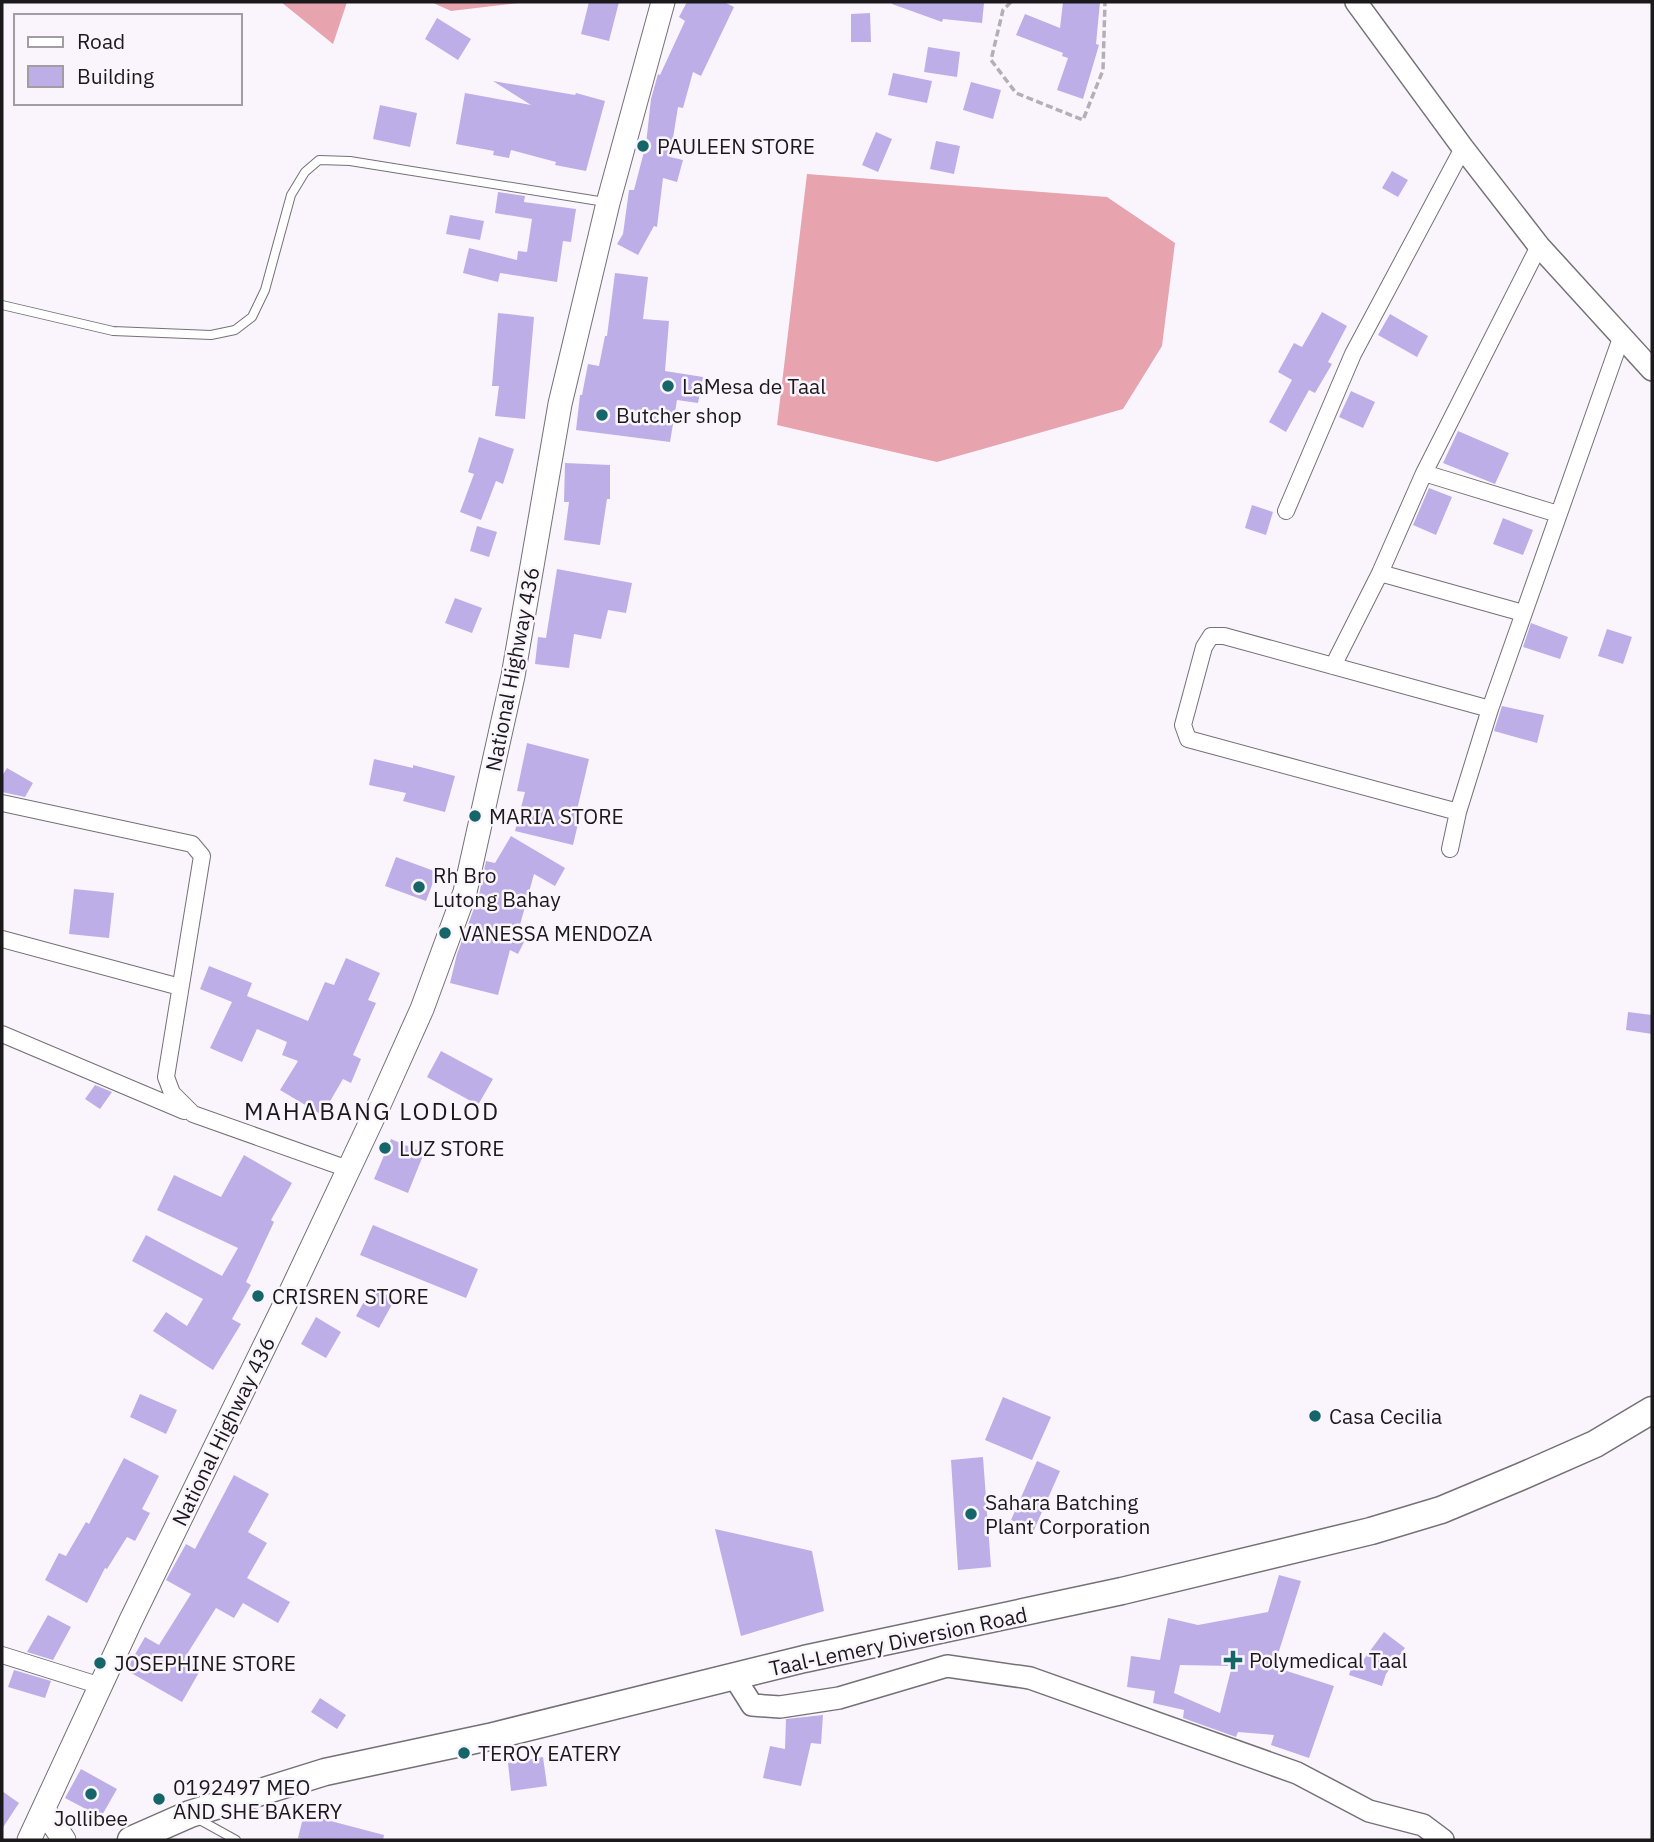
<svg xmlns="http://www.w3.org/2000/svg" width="1654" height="1842" viewBox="0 0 1654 1842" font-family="'IBM Plex Sans',sans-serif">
	<rect width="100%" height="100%" fill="#faf5fc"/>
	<path fill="#e7a3ae" d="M281,2h66l-14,42z
		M431,2h96l-76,9z
		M807,174l300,23 68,46 -13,103 -39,63 -186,53 -160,-37z"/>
	<path fill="#bdaee7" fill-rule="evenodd" d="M589,2h30l-10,39 -28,-7z
		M687,2h37l10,5 -33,69 -8,-4 -10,36 -5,-1 -8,50 13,3 -6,22 -14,-4 -6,49 -3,-1 -16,29 -21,-11 6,-10 6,-44h5l12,-46 5,-45 7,-25 2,1 25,-54 -6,-4z
		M892,2l92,1 -2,20 -39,-4 -1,3 -50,-18z
		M1063,2h37l-4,42 3,1 -16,54 -26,-9 11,-32 -6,-2 1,-3 -47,-18 9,-21 35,14z
		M870,13l1,29h-20v-28z
		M437,18l34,21 -13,21 -33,-21z
		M928,47l32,5 -3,25 -33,-5z
		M893,73l39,8 -5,22 -39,-8z
		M493,81l82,14 1,-2 29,8 -19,70 -31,-6 1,-3 -45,-12 -2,8 -16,-3 1,-4 -38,-7 9,-51 66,12z
		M971,82l30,8 -8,29 -30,-9z
		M380,105l37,8 -7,34 -37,-8z
		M876,132l16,7 -14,33 -16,-7z
		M936,141l24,5 -6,28 -24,-5z
		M1392,171l16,9 -10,17 -16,-9z
		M498,192l27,4 -1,6 52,7 -5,33 -8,-1 -6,41 -57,-9 -2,9 -35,-9 6,-25 48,12 1,-9 9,1 5,-33 -37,-6z
		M450,215l34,6 -4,19 -34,-6z
		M615,273l33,4 -5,42 26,2 -4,50 38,6 -5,26 -21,-3 -7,42 -94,-12 4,-35h2l6,-31 11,2 6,-30h2z
		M1322,312l25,14 -19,36 4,2 -17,29 -6,-3 -23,42 -17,-10 23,-42 -14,-8 16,-29 8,4z
		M498,313l36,4 -9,102 -30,-3 4,-30h-7z
		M1390,314l38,22 -11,21 -39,-22z
		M1351,391l24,11 -12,26 -24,-11z
		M1458,431l51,22 -14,31 -52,-21z
		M479,437l35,12 -11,35 -7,-3 -15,39 -21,-8 14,-38 -6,-2z
		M565,463l45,2v34h-3l-7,46 -36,-5 5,-38h-5z
		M1429,488l23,9 -16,38 -23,-10z
		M1252,505l21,7 -7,23 -21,-7z
		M1503,518l30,12 -10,25 -30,-11z
		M477,526l20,6 -8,25 -19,-6z
		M557,569l75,14 -6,30 -18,-3 -7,29 -27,-5 -5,34 -34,-4 3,-27 8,1z
		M455,598l27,10 -10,25 -27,-10z
		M1531,623l37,14 -8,22 -37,-12z
		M1607,629l25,8 -9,27 -25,-8z
		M1502,706l42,9 -7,28 -43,-12z
		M527,743l62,16 -12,51 4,1 -8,34 -58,-14 10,-39 -8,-1z
		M374,759l39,9v-3l42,11 -10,36 -42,-11 3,-8 -37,-8z
		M7,768l26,15 -8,14 -23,-5v-16z
		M511,836l54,32 -10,18 -21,-12 -16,58 9,4 -9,18 -8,-4 -12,45 -48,-12 7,-29 22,-59 7,-34 9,2z
		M396,857l41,15 -11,29 -41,-15z
		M74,889l40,4 -5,45 -40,-4z
		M346,958l34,15 -12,27 8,3 -23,52 8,4 -10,24 -8,-4 -21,36 -42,-25 18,-29 -16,-6 5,-13 -30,-13 -15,33 -32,-14 22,-46 -32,-13 9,-23 43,17 -5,13 61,25 17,-39 9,3z
		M1628,1012l24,3v19l-26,-4z
		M441,1051l52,28 -15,26 -51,-28z
		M95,1085l17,7 -12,17 -15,-10z
		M391,1139l33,14 -16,40 -34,-14z
		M244,1155l48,28 -21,37 3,2 -28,60 5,3 -19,34 9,5 -28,46 -60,-39 13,-19 21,14 16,-27 -71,-38 14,-26 76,41 16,-28 -81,-38 17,-35 47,22z
		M373,1225l105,44 -12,29 -106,-43z
		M372,1287l23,12 -16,29 -23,-12z
		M316,1317l25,15 -15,26 -25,-14z
		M140,1394l37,16 -11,24 -36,-17z
		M1003,1397l48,20 -19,43 -47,-20z
		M983,1457l8,110 -33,3 -7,-110z
		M124,1458l35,18 -17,33 8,4 -15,28 -8,-4 -20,32 -2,-1 -18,35 -42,-23 14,-27 7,3 20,-34 3,2z
		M1037,1461l23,10 -26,59 -23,-10z
		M234,1475l35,19 -21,38 19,11 -20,35 43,24 -12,21 -35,-20 -9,15 -18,-10 -32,51 17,10 -19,33 -56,-32 19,-33 14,8 32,-51 -25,-14 20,-36 9,5z
		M715,1529l97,22 12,60 -83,25z
		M1279,1575l22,6 -27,86 60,19 -25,72 -38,-13 3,-10 -36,-3 -2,5 -53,-19 1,-8 -31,-7 2,-12 -28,-4 4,-31 29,4 8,-42 30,7 70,-13zM1180,1665l52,1 -12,47 -46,-20z
		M48,1615l23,12 -18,33 -26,-8z
		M1384,1632l21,16 -19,26 -4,12 -33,-11 6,-19 9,3z
		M14,1670l37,11 -6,17 -37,-11z
		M320,1698l26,17 -9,14 -26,-17z
		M823,1715l-2,29 -10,-1 -10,43 -38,-8 7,-32 15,3 1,-30z
		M543,1757l4,29 -36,5 -3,-28z
		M81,1769l36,20 -16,28 -36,-19z
		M2,1791l17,12 -17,26z
		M304,1814l80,21 -1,5h-77l-8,-2z"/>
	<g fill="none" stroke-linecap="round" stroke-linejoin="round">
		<defs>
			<path id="service" d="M2,305l111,26 98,4 24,-5 17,-13 13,-27 26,-95 14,-23 14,-12 31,1 255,41
				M198,1819l38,21"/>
			<path id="minor" d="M1424,473l134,41
				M1286,511l67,-157 110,-206
				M1380,573l143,40
				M1333,666l47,-93 44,-100 115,-227
				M2,803l190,41 10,12 -36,221 6,16 21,21 155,55
				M1458,812l-270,-73 -5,-14 21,-78 7,-11h13l266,73
				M1450,849l8,-37 32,-103 131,-371
				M2,939l178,48
				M2,1034l182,77
				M2,1655l99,31"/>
			<path id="tertiary" d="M1356,2l107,146 76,98 113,124
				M735,1678l17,27 28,2 59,-9 108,-32 83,12 267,95 72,38 54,14 20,15"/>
			<path id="secondary" d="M44,1810l20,30
				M29,1840l102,-220 156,-320 91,-193 44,-98 43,-117 48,-216 47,-272 48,-201 55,-201"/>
			<path id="primary" d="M131,1840l59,-26 135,-42 164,-35 315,-78 318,-68 249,-60 70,-21 79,-33 75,-33 57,-34"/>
		</defs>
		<use href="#service" stroke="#757076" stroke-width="10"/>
		<use href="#minor" stroke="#757076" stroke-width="18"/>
		<use href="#tertiary" stroke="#757076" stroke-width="24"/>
		<use href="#secondary" stroke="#757076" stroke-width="25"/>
		<use href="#primary" stroke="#757076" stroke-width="29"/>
		<path stroke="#b3afb4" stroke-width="3.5" stroke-dasharray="7 3.5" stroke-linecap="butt" d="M1011,2l-8,8 -12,50 25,33 67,27 20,-50 2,-68"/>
		<use href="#service" stroke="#fff" stroke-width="8"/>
		<use href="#minor" stroke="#fff" stroke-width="16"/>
		<use href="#tertiary" stroke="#fff" stroke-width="21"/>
		<use href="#secondary" stroke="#fff" stroke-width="23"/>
		<use href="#primary" stroke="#fff" stroke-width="26"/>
	</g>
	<g fill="#166569" stroke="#faf5fc" stroke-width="2.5">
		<circle cx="643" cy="146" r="7"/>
		<circle cx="668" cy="386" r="7"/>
		<circle cx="602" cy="415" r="7"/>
		<circle cx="475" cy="816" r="7"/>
		<circle cx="419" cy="887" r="7"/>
		<circle cx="445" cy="933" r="7"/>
		<circle cx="385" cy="1148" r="7"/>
		<circle cx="258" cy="1296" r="7"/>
		<circle cx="1315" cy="1416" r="7"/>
		<circle cx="971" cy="1514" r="7"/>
		<path d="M1229.5 1649.5h7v7h7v7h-7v7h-7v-7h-7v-7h7z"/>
		<circle cx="100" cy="1663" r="7"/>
		<circle cx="464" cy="1753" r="7"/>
		<circle cx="91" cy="1794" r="7"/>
		<circle cx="159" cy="1799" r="7"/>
	</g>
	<g text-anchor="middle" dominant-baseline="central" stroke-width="5" stroke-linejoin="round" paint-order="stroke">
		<g font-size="21" fill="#1b191b" stroke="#faf5fc" text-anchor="start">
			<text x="657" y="146">PAULEEN STORE</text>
			<text x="682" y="386">LaMesa de Taal</text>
			<text x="616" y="415">Butcher shop</text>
			<text x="489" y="816">MARIA STORE</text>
			<text x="433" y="875">Rh Bro<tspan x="433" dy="24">Lutong Bahay</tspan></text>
			<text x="459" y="933">VANESSA MENDOZA</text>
			<text x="399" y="1148">LUZ STORE</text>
			<text x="272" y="1296">CRISREN STORE</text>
			<text x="1329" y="1416">Casa Cecilia</text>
			<text x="985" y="1502">Sahara Batching<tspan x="985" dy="24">Plant Corporation</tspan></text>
			<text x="1249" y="1660">Polymedical Taal</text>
			<text x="114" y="1663">JOSEPHINE STORE</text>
			<text x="478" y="1753">TEROY EATERY</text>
			<text x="173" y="1787">0192497 MEO<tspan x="173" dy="24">AND SHE BAKERY</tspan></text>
			<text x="91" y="1818" text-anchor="middle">Jollibee</text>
		</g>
		<g font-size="21" fill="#1b191b" stroke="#faf5fc">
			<text transform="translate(512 669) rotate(-79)">National Highway 436</text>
			<text transform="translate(223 1431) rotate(-64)">National Highway 436</text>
			<text transform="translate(898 1641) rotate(-12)">Taal-Lemery Diversion Road</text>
		</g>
		<g font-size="24" letter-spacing="2" fill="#1b191b" stroke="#faf5fc">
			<text x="372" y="1111">MAHABANG LODLOD</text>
		</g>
	</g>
	<rect width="1654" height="1842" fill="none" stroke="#1b191b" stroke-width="7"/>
	<rect x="14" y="14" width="228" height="91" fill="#faf5fc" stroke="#a19da2" stroke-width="2"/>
	<rect x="28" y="37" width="35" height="10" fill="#ffffff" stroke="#a19da2" stroke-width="2"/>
	<text x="77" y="49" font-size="21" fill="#1b191b">Road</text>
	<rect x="28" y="66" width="35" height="21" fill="#bdaee7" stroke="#a19da2" stroke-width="2"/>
	<text x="77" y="84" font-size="21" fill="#1b191b">Building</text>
</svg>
